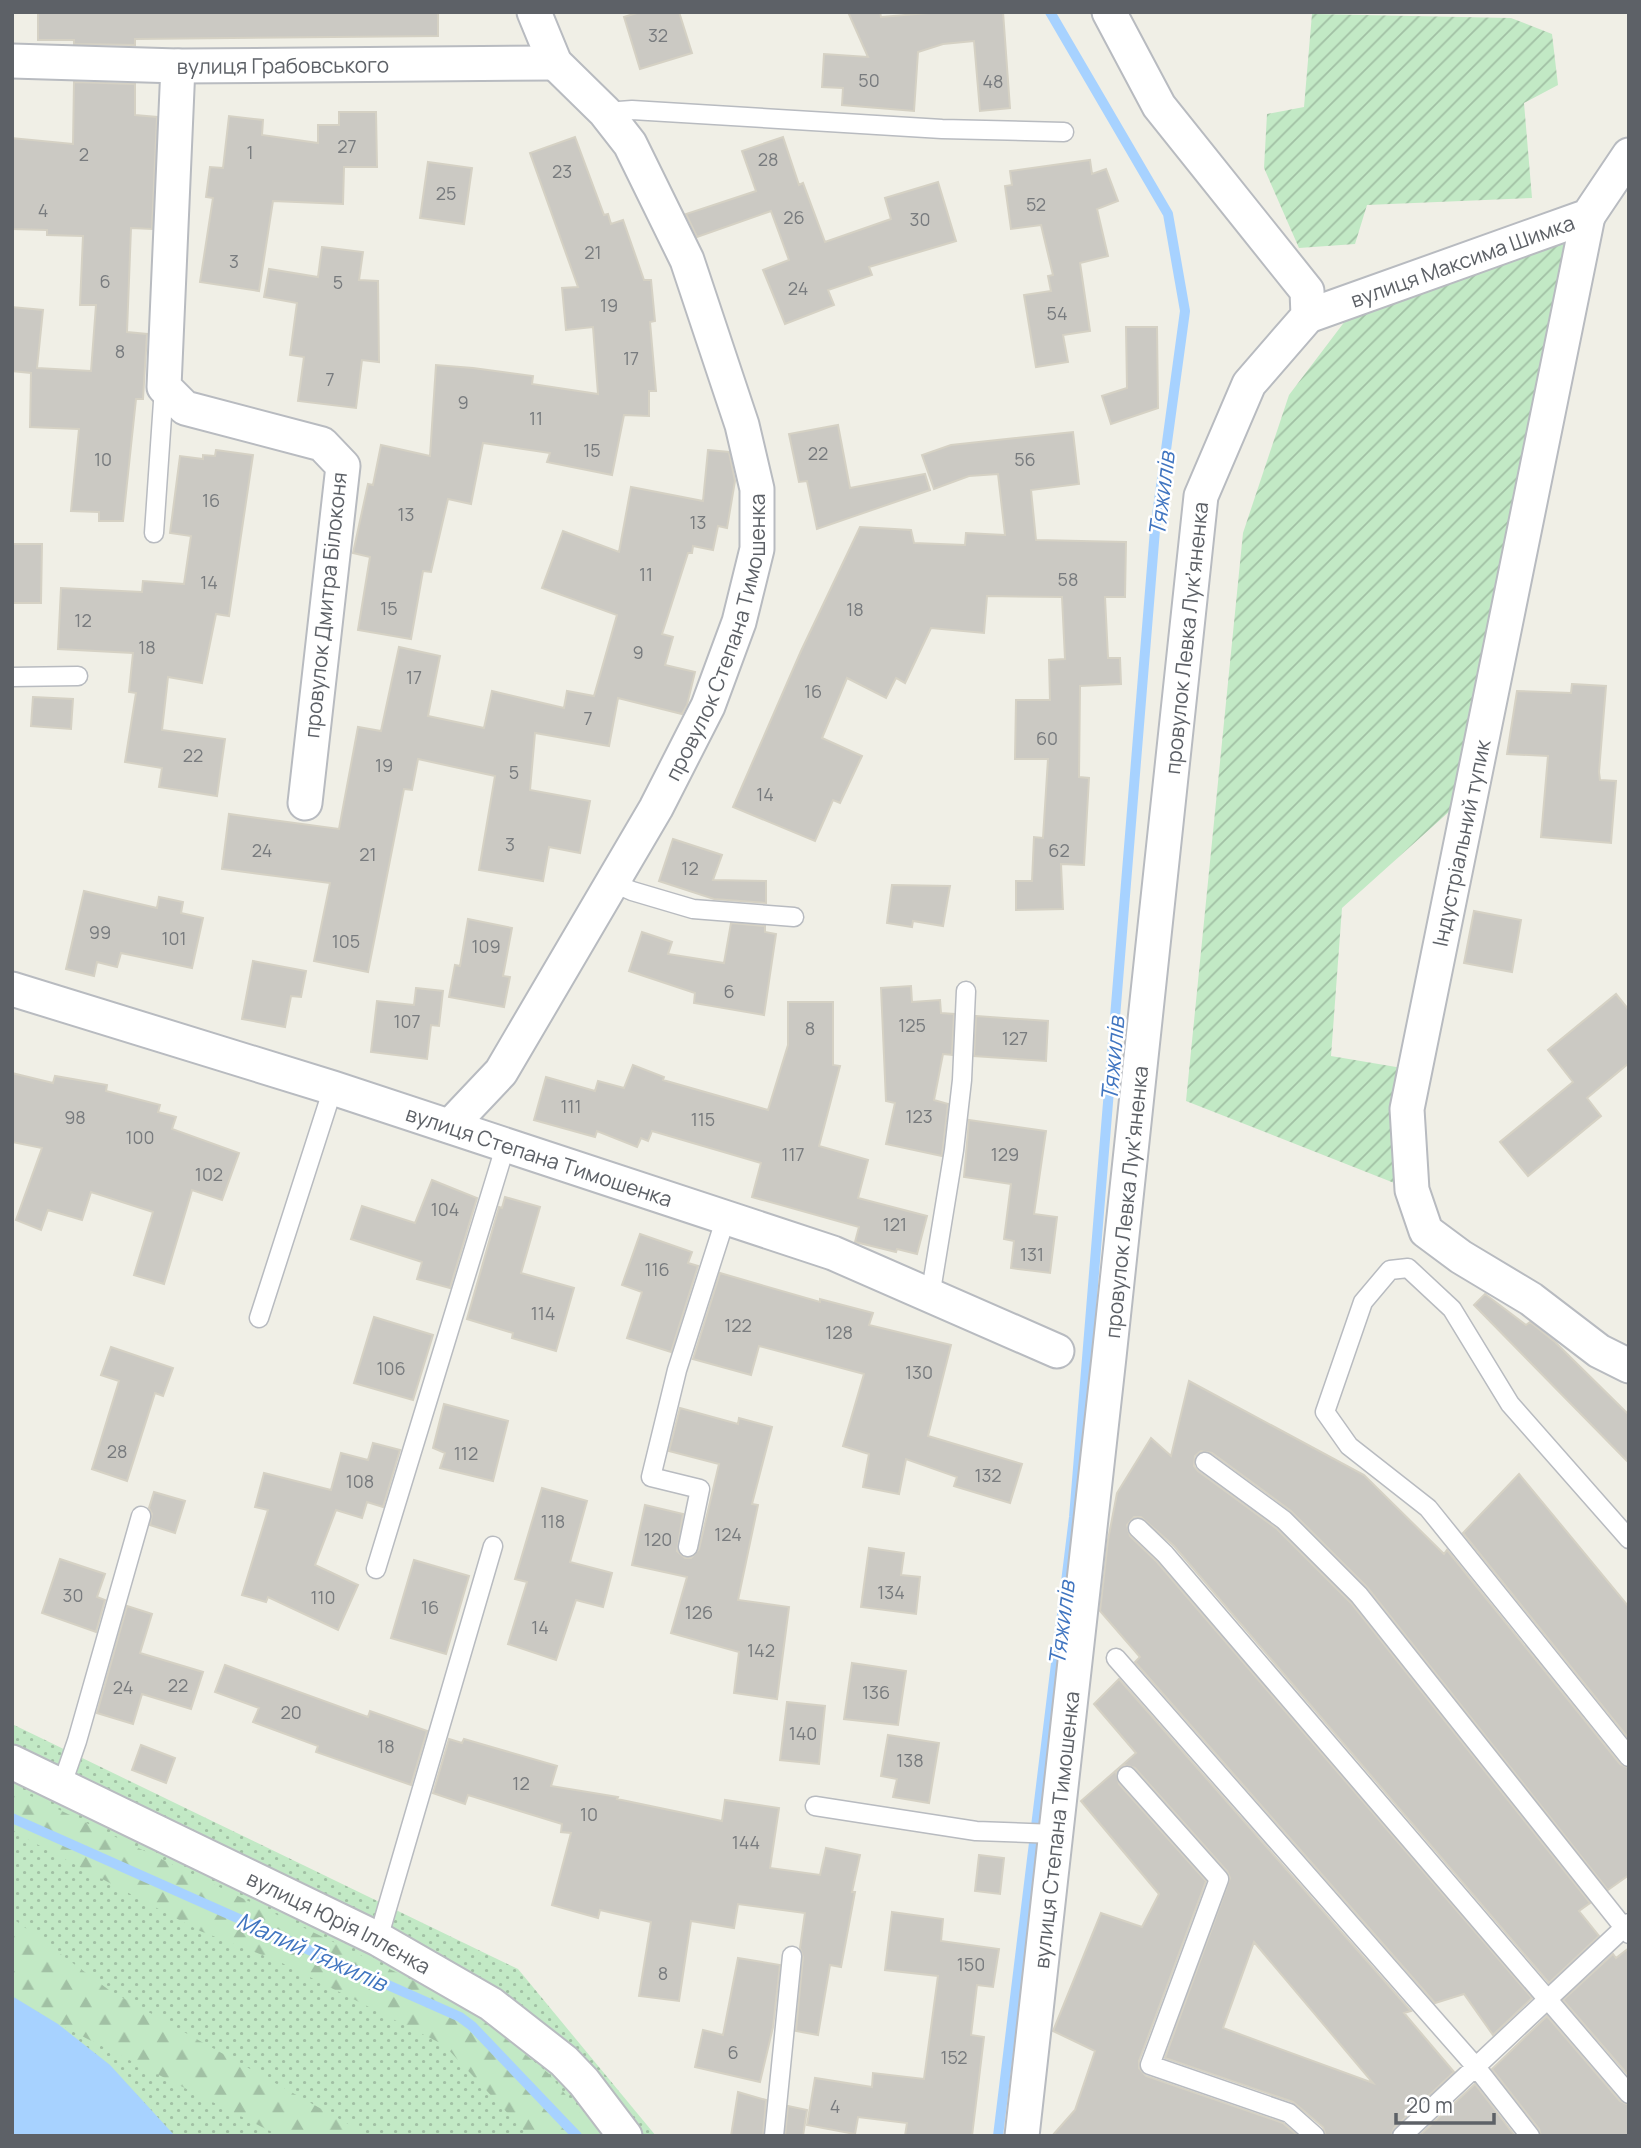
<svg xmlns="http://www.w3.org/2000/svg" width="1641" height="2148" viewBox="0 0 1641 2148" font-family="Manrope,sans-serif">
	<defs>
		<pattern id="grass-dots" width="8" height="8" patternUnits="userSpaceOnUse" patternTransform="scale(1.75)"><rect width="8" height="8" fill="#c2e9c5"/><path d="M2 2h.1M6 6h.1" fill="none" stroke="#a1c0a4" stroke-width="1.8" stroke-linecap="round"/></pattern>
		<pattern id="forest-firs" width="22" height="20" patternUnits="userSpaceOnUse" patternTransform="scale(1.75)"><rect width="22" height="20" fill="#c2e9c5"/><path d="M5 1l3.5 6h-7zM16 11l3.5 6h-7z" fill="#a1c0a4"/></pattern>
		<pattern id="garden-furrows" width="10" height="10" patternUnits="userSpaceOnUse" patternTransform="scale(1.75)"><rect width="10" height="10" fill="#c2e9c5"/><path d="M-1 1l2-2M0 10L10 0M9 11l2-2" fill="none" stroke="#a1c0a4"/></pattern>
	</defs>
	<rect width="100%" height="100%" fill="#f0efe6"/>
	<path fill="url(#grass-dots)" d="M12,1724l506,245 138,167h-644z"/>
	<path fill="url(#forest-firs)" d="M12,1787l454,219 82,67 51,63h-70l-85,-91 -166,-84 -78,-30 -188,-100z
		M12,1918l97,72 241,135 14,11h-84l-222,-112 -46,-27z"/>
	<path fill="url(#garden-furrows)" d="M1312,14l199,4 41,16 6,51 -34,18 8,95 -165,7 -12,39 -56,4 -35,-80 3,-54 37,-7z
		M1588,216l-117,576 -129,116 -11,148 83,14 -2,120 -226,-89 57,-568 46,-138 75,-99z"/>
	<path fill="#a7d2ff" d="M12,1996l46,28 52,41 65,71h-163z"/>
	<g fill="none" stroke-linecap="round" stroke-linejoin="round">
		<path stroke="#a7d2ff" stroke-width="10" d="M12,1818l448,199 12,9 105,110
			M998,2136l76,-619 81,-987 30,-219 -17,-97 -118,-202"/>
	</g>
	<path fill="#cbc9c3" stroke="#d5d1c4" stroke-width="2" fill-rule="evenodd" d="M38,12h400v24l-303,3v6l-61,-1v-4h-36z
		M640,12h39l13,41 -52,16 -16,-52z
		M848,12h32l1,5 60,-5h62l7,96 -30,3 -6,-70 -31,3 -25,8 -4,59 -72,-6 1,-17 -21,-1 2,-33 44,3z
		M74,82l61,2v31l22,2 -5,112 -21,-1 -4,104 20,2 -4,65h-7l-13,122h-24v-9l-28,-1 8,-82 -49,-2 1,-54 -19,-2v-64l31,3 -6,58 54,3 5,-66h-16l3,-69 -36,-1v-5l-35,-1v-91l61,6z
		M339,112h37l1,55h-33l-1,37 -70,-3 -14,90 -59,-9 13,-84 -7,-1 4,-30 13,1 6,-52 34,4 -1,15 56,8v-18h21z
		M575,137l29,78 4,-1 3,10 12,-4 21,60h7l4,41 -5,1 6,69h-7v25l-25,-1 -12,60 -65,-13 3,-9 -67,-10 -12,61 -23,-5 -17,73 -8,-1 -12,68 -53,-9 12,-73 -17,-4 15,-69 5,1 8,-40 49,11 6,-91 37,3 60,8 -1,8 66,10 -5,-67 -27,3 -4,-42 16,-1 -48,-134z
		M783,137l16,48 4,-2 22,59 66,-23 -6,-21 53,-16 18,59 -87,26 3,8 -44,15 6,15 -49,19 -22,-54 26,-10 -18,-49 -74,26 -11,-23 70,-23 -14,-40z
		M1090,160l2,14 14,-5 12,32 -21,8 11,47 -28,7 10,68 -27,4 5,27 -32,5 -12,-72 27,-4 -3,-15 5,-1 -12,-50 -30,4 -6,-43 7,-1 -2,-14z
		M428,162l44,6 -8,56 -44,-6z
		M322,247l41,5 -4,28 19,1 1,81 -17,-2 -6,48 -58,-7 6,-44 -14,-2 7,-52 -33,-6 5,-28 49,8z
		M1126,327h31l1,81 -47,16 -9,-28 25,-8z
		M838,425l12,63 75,-14 5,16 -113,39 -10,-48 -8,1 -10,-48z
		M1073,432l6,52 -48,6 5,50 90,2 -1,55h-20l3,61h12l1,26 -41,2 -1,91 10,1 -5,87 -23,-1 2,45 -47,1v-29h16l2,-44 9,1 5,-79h-33l1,-59h34l-1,-40 16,-1 -3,-62 -75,-1 -3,37 -53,-5 -26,55 -9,-5 -10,20 -39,-20 -25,60 40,18 -22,47 -7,-3 -18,41 -82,-34 68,-156 59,-124 51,3 3,13 51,2 1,-12 39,2 -7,-61 -29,2 -35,13 -12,-34 29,-10z
		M216,450l37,5 -24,161 -13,-2 -14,69 -34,-6 -6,53 63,9 -8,57 -58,-9 3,-19 -37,-6 11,-69 -7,-1 4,-39 -75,-4 3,-61 81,4 1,-11 41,3 7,-48 -21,-3 10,-77 23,3v-4l12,1z
		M708,450l21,2 6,29 -8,47 -9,-2 -5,24 -20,-4 -1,7h-4l-26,81 11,3 -8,28 30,7 -8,33 -5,9 -64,-16 -9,48 -74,-13 -5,57 60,11 -10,52 -31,-6 -6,34 -64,-11 16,-94 -77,-17 -6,31 -8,-1 -36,183 -54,-11 16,-78 -108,-14 7,-55 110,15 19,-102 23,4 18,-84 41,9 -12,60 56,12 8,-37 72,17 3,-17 27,5 23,-81 -75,-27 21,-57 56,21 12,-65 72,14z
		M12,544h30l-1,59h-29z
		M1572,684l34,2 -7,86 1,8 16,1 -5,62 -70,-6 7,-81 -41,-2 10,-63 54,2z
		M33,697l40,2 -2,30 -40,-3z
		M673,839l49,16 -9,25 53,1v22l-52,-4 -55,-18z
		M892,885l58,1 -7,40 -30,-5 -1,6 -25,-4z
		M84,891l73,17 2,-11 24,5 -2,11 22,5 -11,50 -71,-15 -4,14 -20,-5 -3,14 -28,-7z
		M1474,911l47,9 -9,52 -48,-9z
		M468,919l44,9 -9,48 7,1 -6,30 -55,-10 6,-32 5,1z
		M731,923l34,3v6l11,2 -12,81 -70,-12 1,-10 -66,-22 13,-39 30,10 -4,12 56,9z
		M253,961l53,10 -5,26 -10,-1 -6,31 -43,-8z
		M911,986l1,16 28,-2 1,13 13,1 -2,41 -9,-1 -9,46 14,4 -6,52 -56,-12 9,-41 -9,-2 -5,-113z
		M416,988l27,3 -4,35 -8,-1 -4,34 -56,-7 6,-51 37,4z
		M1616,994l13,16v53l-42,35 14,18 -73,60 -28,-34 73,-60 -25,-32z
		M788,1002h45v63l7,1 -21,80 49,14 -10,38 69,18 -10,38 -20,-5 -1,3 -41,-10 4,-15 -107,-30 9,-34 -109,-32 -4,10 -7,-3 -4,9 -40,-16 -2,6 -61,-17 12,-43 49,14 3,-10 26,7 9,-23 31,12 -1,3 105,30 20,-65z
		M976,1016l72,5 -2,40 -72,-5z
		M12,1073l41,10 2,-7 52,9 -1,6 54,14 -2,7 18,5 -4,12 67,24 -17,47 -30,-10 -28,94 -30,-9 19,-63 -62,-20 -9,28 -34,-10 -7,20 -25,-10 26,-72 -30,-6z
		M969,1120l77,11 -12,83 23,3 -7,56 -39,-5 3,-27 -10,-2 7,-55 -47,-7z
		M432,1180l45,18 -27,90 -33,-9 5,-17 -71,-23 11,-33 53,17z
		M505,1197l35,10 -19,66 53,15 -18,63 -44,-13 1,-5 -46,-14 32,-112 3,1z
		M640,1234l52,18 -4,11 10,3 -27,86 -44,-14 15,-46 -20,-7z
		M720,1273l100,29v-3l53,14 -4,12 82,20 -23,91 94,28 -12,39 -56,-17 3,-9 -51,-18 -7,35 -36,-7 6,-33 -26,-8 21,-72 -105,-28 -8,29 -58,-16z
		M1485,1294l41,31 4,-3 25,20 74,73v48l-155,-158z
		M374,1317l59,18 -20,65 -59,-17z
		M111,1347l62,21 -10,28 -8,-3 -28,88 -35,-12 27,-88 -18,-6z
		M1189,1381l175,94 80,79 3,-4 173,214 9,4v107l-21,15 -241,-303 -76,-76 -79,-58 -11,-2 -6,5 -1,10 4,5 79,58 74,74 239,300 -11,8 20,25 -50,47 -375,-437 -33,-29h-7l-7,8 3,11 27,26 375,436 -39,37 -29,-41 -29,9 -300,-341 5,-5 -40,-46 8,-71 9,-47 34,-55 20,18z
		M444,1404l64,17 -15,60 -53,-13 5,-15 -12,-5z
		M680,1408l58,16 1,-6 33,9 -20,77 6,1 -20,95 51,7 -12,92 -43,-6 5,-41 -68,-19 16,-56 -55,-12 13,-60 38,9 -6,37 8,7h6l8,-9 20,-85 -50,-13z
		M373,1443l27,7 -17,57 -16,-5 -5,16 -26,-8 -21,55 43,20 -20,45 -70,-33 -2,5 -24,-7 26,-85 -13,-3 9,-34 67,17 10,-37 27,7z
		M1519,1474l110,133v132l-166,-206z
		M542,1488l45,13 -17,61 42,11 -9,34 -27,-7 -20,60 -48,-16 19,-62 -12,-3z
		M154,1492l31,9 -10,32 -25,-8 2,-11 -3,-6z
		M869,1548l35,5 -3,22 19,2 -4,37 -55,-7z
		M60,1559l45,15 -8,23 8,3 -9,32 -54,-19z
		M414,1560l55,16 -23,78 -55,-16z
		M127,1606l25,8 -12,39 63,19 -12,37 -49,-15 -9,30 -36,-11z
		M852,1663l54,8 -8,54 -54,-6z
		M225,1665l143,52 2,-6 57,20 -16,54 -95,-33 2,-6 -65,-24 6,-14 -44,-16z
		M1119,1679l292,332 -7,2 50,59 -60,56 -3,8h-65l-3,-9 -30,-25 -128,-44 65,-180 -3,-7 -92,-103 -10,-3 -9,7 3,12 87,97 -67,180v7l7,8 137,47 15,13h-246l23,-26 20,-59 -42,-20 48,-118 41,14 17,-33 -78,-93 55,-48 -42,-49zM1254,1942l119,141 -150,-55z
		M787,1702l38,4 -6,58 -39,-4z
		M888,1735l51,8 -10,60 -36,-6 4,-18 -16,-3z
		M449,1739l13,4 2,-4 93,27 -6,20 67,11 -1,2 105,22 3,-21 54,8 -9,60 50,7 6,-27 34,7 -8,37h3l-14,75 -11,-2 -12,70 -22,-4 7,-74 -3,-9 5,-35 -67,-9 -4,24 -43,-7 -12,80 -40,-5 12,-74 -51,-12 -2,8 -46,-13 19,-72 -10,-1 1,-8 -94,-29 -3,9 -32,-11z
		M141,1745l34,13 -9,25 -34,-13z
		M979,1855l25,3 -4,36 -25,-3z
		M892,1912l51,7 -2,22 58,8 -6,38 -16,-2 -6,50 13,2 -12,99h-67l2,-13 -49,-6 -3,17 -48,-9 8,-47 57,9 1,-14 51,6 14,-103 -53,-6z
		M1629,1948v128l-66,-76 50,-46 3,4z
		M738,1958l42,7 -7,62 -13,55 -65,-15 8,-37 20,5z
		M1547,2016l73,85 9,4v31h-88l-2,-7 -47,-60z
		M1475,2084l40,52h-96z
		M738,2092l28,8 -3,36h-32z
		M788,2106l19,4 -4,26h-18z"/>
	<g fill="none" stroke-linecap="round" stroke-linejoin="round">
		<defs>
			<path id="service" d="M605,112l27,-2 310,19 122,3
				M154,533l10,-146
				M12,677l66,-1
				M614,883l18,8 61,18 101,8
				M930,1297l24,-147 8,-70 4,-89
				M259,1318l74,-230
				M1205,1462l79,58 75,75 270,339
				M1138,1528l27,26 464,540
				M1629,1539l-119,-135 -58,-95 -44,-41 -18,2 -27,32 -38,110 24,34 79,62 201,249
				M688,1547l12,-58 -49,-12 26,-107 49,-153
				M376,1569l130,-425
				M1116,1658l360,409 54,69
				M1127,1776l92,103 -69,186 139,48 26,23
				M61,1787l16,-46 64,-225
				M815,1806l161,25 80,3
				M378,1939l115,-393
				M774,2136l18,-180
				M1402,2136l227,-213"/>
			<g id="minor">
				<path id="s1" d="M12,61l166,5 377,-3"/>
				<path d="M178,66l-14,321 21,21 137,36 21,22 -38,337"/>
				<path d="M1588,216l-181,893 5,81 14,41 35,26 70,42 68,52 30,15"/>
				<path id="s2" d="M1308,316l280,-100 41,-61"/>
				<path id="s3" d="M12,989l321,99 500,165 224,98"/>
				<path id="s4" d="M450,1126l51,-54 155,-264 52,-102 31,-84 18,-73v-60l-15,-64 -55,-165 -57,-116 -25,-32 -50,-49 -21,-51"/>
				<path id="s5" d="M12,1762l366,177 113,65 73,57 20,21 41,54"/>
				<path id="s6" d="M1022,2136l87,-779 92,-861 48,-112 59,-68 -1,-25 -148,-185 -50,-94"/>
			</g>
		</defs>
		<use href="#service" stroke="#b8bbc0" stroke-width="21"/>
		<use href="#minor" stroke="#b8bbc0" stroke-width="37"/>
		<use href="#service" stroke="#fff" stroke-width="18"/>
		<use href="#minor" stroke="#fff" stroke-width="33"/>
	</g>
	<g text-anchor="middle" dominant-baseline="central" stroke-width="5" stroke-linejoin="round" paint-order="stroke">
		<g font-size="18" fill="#787b7e">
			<text x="658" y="35">32</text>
			<text x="869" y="80">50</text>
			<text x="993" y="81">48</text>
			<text x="347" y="146">27</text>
			<text x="250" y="152">1</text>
			<text x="84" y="154">2</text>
			<text x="768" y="159">28</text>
			<text x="562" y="171">23</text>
			<text x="446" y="193">25</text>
			<text x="1036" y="204">52</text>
			<text x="43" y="210">4</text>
			<text x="794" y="217">26</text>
			<text x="920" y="219">30</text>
			<text x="593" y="252">21</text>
			<text x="234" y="261">3</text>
			<text x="105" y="281">6</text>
			<text x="338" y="282">5</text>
			<text x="798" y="288">24</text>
			<text x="609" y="305">19</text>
			<text x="1057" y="313">54</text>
			<text x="120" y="351">8</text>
			<text x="631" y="358">17</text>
			<text x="330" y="379">7</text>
			<text x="463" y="402">9</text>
			<text x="536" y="418">11</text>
			<text x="592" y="450">15</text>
			<text x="818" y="453">22</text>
			<text x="103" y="459">10</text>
			<text x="1025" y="459">56</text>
			<text x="211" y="500">16</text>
			<text x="406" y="514">13</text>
			<text x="698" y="522">13</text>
			<text x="646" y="574">11</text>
			<text x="1068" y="579">58</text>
			<text x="209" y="582">14</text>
			<text x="389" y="608">15</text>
			<text x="855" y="609">18</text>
			<text x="83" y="620">12</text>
			<text x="147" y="647">18</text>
			<text x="638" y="652">9</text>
			<text x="414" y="677">17</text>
			<text x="813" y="691">16</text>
			<text x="588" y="718">7</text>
			<text x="1047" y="738">60</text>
			<text x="193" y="755">22</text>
			<text x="384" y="765">19</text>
			<text x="514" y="772">5</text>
			<text x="765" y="794">14</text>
			<text x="510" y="844">3</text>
			<text x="262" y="850">24</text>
			<text x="1059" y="850">62</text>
			<text x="368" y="854">21</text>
			<text x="690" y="868">12</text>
			<text x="100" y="932">99</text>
			<text x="174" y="938">101</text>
			<text x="346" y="941">105</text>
			<text x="486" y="946">109</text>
			<text x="729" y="991">6</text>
			<text x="407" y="1021">107</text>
			<text x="912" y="1025">125</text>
			<text x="810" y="1028">8</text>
			<text x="1015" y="1038">127</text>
			<text x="571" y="1106">111</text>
			<text x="919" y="1116">123</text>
			<text x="75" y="1117">98</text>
			<text x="703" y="1119">115</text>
			<text x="140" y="1137">100</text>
			<text x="793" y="1154">117</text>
			<text x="1005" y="1154">129</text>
			<text x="209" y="1174">102</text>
			<text x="445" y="1209">104</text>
			<text x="895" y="1224">121</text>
			<text x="1032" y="1254">131</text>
			<text x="657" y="1269">116</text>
			<text x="543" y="1313">114</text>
			<text x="738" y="1325">122</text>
			<text x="839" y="1332">128</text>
			<text x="391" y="1368">106</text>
			<text x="919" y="1372">130</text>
			<text x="117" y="1451">28</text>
			<text x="466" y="1453">112</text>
			<text x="988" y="1475">132</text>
			<text x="360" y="1481">108</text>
			<text x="553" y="1521">118</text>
			<text x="728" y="1534">124</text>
			<text x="658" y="1539">120</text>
			<text x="891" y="1592">134</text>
			<text x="73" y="1595">30</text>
			<text x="323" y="1597">110</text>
			<text x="430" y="1607">16</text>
			<text x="699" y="1612">126</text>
			<text x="540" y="1627">14</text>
			<text x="761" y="1650">142</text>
			<text x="178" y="1685">22</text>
			<text x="123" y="1687">24</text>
			<text x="876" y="1692">136</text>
			<text x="291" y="1712">20</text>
			<text x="803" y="1733">140</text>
			<text x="386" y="1746">18</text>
			<text x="910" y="1760">138</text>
			<text x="521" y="1783">12</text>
			<text x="589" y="1814">10</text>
			<text x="746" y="1842">144</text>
			<text x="971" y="1964">150</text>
			<text x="663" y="1973">8</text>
			<text x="733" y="2052">6</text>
			<text x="954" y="2057">152</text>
			<text x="835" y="2106">4</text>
		</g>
		<g font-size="21" fill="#5d6167" stroke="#fff">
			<text stroke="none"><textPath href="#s1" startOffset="271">вулиця Грабовського</textPath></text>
			<text stroke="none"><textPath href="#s2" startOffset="164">вулиця Максима Шимка</textPath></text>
			<text transform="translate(325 605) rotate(-84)">провулок Дмитра Білоконя</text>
			<text stroke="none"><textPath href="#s4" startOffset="564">провулок Степана Тимошенка</textPath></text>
			<text transform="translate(1186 638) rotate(-84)">провулок Левка Лукʼяненка</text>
			<text transform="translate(1461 843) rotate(-78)">Індустріальний тупик</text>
			<text stroke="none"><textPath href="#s3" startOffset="553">вулиця Степана Тимошенка</textPath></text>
			<text transform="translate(1126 1202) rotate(-84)">провулок Левка Лукʼяненка</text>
			<text stroke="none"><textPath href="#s6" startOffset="308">вулиця Степана Тимошенка</textPath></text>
			<text stroke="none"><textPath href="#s5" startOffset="364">вулиця Юрія Іллєнка</textPath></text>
		</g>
		<g font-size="23" font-style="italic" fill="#4075c0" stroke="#fff">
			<text transform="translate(1161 494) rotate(-83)">Тяжилів</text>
			<text transform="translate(1112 1059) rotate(-85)">Тяжилів</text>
			<text transform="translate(1061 1623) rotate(-83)">Тяжилів</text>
			<text transform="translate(312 1951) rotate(24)">Малий Тяжилів</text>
		</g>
	</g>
	<rect width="1641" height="2148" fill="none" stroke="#5d6167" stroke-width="28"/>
	<path d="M1396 2113v10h98v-10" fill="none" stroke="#5d6167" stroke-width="3.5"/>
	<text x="1406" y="2113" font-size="21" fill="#5d6167" stroke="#ffffff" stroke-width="5" paint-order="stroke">20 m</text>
</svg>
